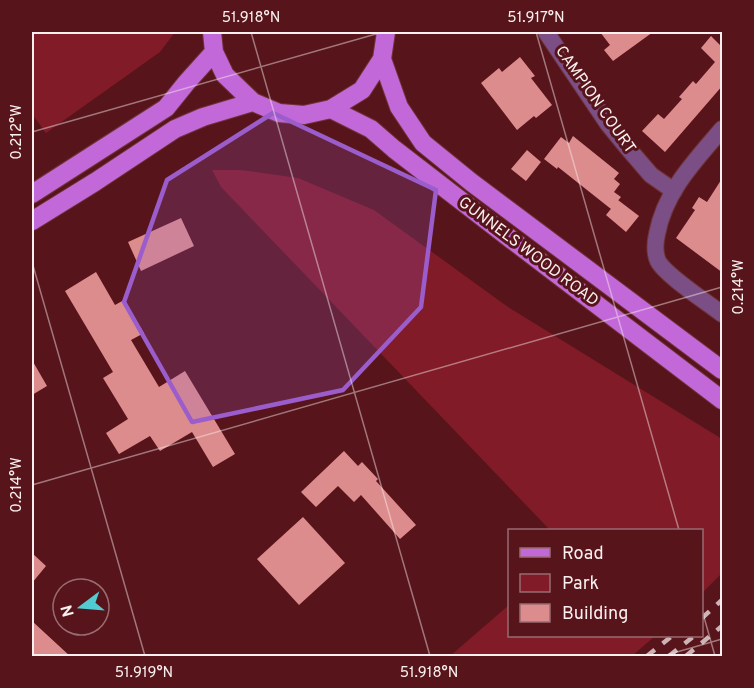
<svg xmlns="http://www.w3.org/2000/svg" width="754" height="688" viewBox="0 0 754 688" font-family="Overpass,sans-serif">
	<rect width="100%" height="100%" fill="#58141b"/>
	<path fill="#821b28" d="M32,32h143l-15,20 -114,81 -14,-19z
		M212,170h29l57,8 76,32 134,97 214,132v134l-20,20v-63h-152l-329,-343z
		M509,605l1,31h145l-23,20h-182z"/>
	<path fill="#dd8c8d" d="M600,32h53l-40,29 -9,-11 6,-5z
		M711,36l12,12v37l-58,67 -23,-21 16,-17 6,5 18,-20 -3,-2 14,-16 3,3 19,-22 -14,-14z
		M520,57l15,19 -4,2 21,27 -16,13 -2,-2 -17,14 -36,-47 18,-15 3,4z
		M573,136l46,37 -5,6 6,5 -6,8 7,5 -10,12 -53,-42 -1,2 -13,-10 17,-22 8,6z
		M527,150l14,12 -15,19 -15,-12z
		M723,177v96l-47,-35 19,-28 -3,-2 7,-11 8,5z
		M618,200l21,16 -13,16 -20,-17z
		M181,218l13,28 -53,25 -13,-29z
		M96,272l19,33 9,-5 20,33 -13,7 28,47 26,-16 50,83 -22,13 -21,-35 -32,19 -10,-15 -31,18 -13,-21 22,-14 -25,-41 10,-6 -48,-81z
		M32,360l15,26 -15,9z
		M344,451l14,15 4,-4 16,17 -2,2 40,44 -16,14 -39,-44 -7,7 -16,-16 -22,21 -15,-15z
		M303,517l42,46 -46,42 -42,-46z
		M32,553l14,13 -14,17z
		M32,621l39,36h-39z"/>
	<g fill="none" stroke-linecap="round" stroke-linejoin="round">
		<defs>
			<path id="street" d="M546,32l62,92 18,22 25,29 23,16
				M722,129c-27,32 -57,62 -65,105 -2,9 -3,18 1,27 7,14 50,42 64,53"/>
			<path id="primary" d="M212,32l2,20 11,23 28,27 26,11 25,2 27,-6 31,-19 20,-31 4,-27
				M382,59l17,48 24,36 48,39 251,188
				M331,109l40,20 23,20 118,91 210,160
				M32,194l134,-86 21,-26 27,-30
				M32,221l63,-39 80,-53 28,-12 50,-15"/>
		</defs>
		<use href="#street" stroke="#6f3339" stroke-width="18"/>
		<use href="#primary" stroke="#6f3339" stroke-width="20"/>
		<use href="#street" stroke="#7b4f85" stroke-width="16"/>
		<use href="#primary" stroke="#c368d9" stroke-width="18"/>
		<path stroke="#cdb3b5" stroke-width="4.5" stroke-dasharray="10 10" stroke-linecap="butt" d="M702,618l20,-18
			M647,656l25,-20
			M669,656l25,-20
			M686,656l36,-30"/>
	</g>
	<path fill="#9a5dcb" fill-opacity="0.2" stroke="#9a5dcb" stroke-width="4.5" stroke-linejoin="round" d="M273,113l163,77 -15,117 -78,83 -151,32 -68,-120 43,-122z"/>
	<path fill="none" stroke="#f9f0ef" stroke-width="1.5" stroke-opacity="0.45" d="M251,32l179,624M536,32l143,498M32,132l351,-100M32,262l113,394M32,485l690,-198M702,610l13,46M663,656l59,-17"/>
	<g text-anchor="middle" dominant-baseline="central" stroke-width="6" stroke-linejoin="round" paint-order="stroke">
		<g font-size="16" fill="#f9f0ef" stroke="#58141b">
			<text transform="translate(595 100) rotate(55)">CAMPION COURT</text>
			<text transform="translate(528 252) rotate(37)">GUNNELS WOOD ROAD</text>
		</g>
	</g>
	<rect width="754" height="688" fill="none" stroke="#58141b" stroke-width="66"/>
	<rect x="508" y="529" width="195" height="108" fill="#58141b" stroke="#986c70" stroke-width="1.5"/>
	<rect x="520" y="548" width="30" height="9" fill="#c368d9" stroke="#986c70" stroke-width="1.5"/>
	<text x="562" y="559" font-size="18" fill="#f9f0ef">Road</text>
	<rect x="520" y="574" width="30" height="18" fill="#821b28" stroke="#986c70" stroke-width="1.5"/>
	<text x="562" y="589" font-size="18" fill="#f9f0ef">Park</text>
	<rect x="520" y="604" width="30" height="18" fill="#dd8c8d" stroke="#986c70" stroke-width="1.5"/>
	<text x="562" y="619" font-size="18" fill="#f9f0ef">Building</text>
	<g transform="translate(81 607) rotate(254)"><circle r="28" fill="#58141b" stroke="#986c70" stroke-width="1.5"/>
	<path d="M0-4.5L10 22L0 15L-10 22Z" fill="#51ccd2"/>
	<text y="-9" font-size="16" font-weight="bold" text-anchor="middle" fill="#f9f0ef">N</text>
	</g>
	<rect x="33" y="33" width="688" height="622" fill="none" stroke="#f9f0ef" stroke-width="2"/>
	<g font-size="15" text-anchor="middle" fill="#f9f0ef">
		<text x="251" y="22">51.918°N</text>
		<text x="536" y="22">51.917°N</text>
		<text transform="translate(16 132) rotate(-90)" y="5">0.212°W</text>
		<text transform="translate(738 287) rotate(-90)" y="5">0.214°W</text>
		<text transform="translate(16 485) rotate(-90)" y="5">0.214°W</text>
		<text x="144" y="677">51.919°N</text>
		<text x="429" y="677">51.918°N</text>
	</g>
</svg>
